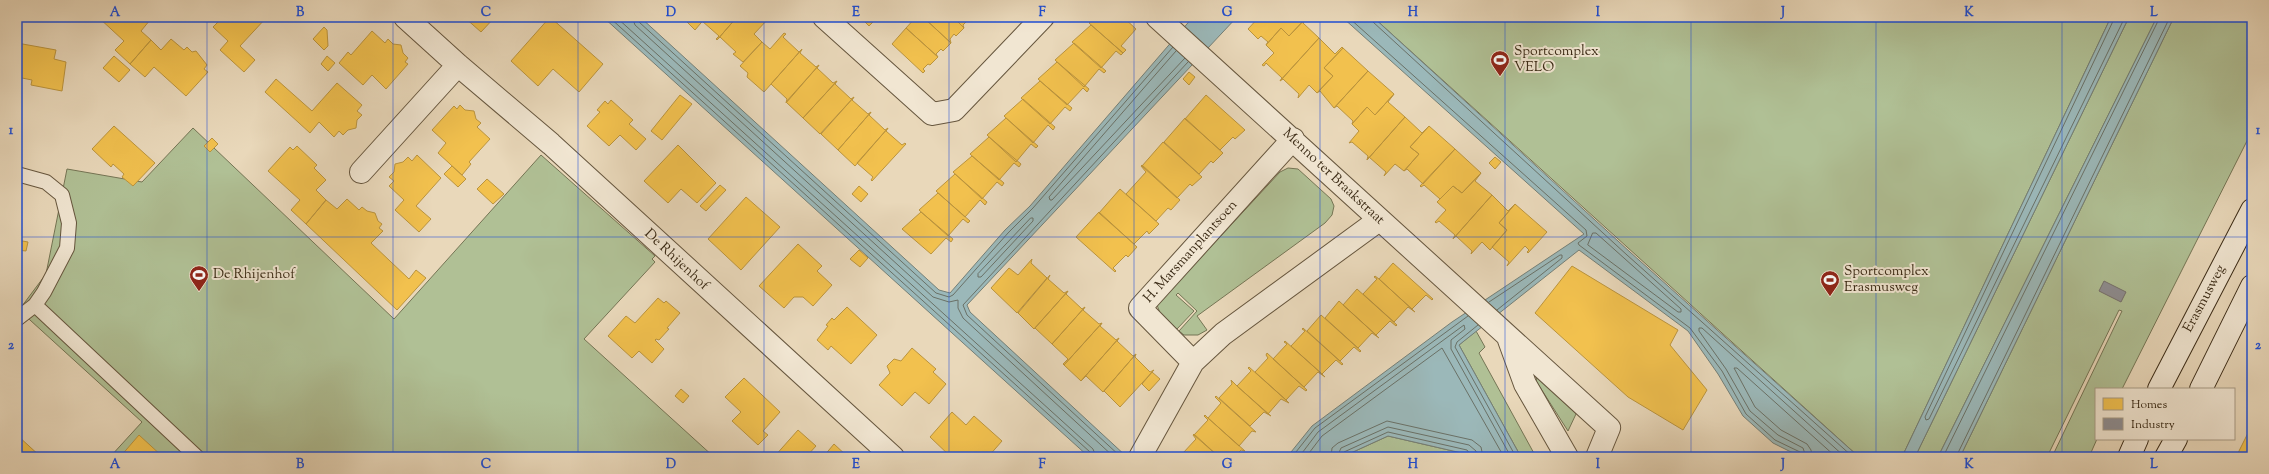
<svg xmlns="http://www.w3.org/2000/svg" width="2269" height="474" viewBox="0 0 2269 474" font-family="'Sorts Mill Goudy',serif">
	<rect width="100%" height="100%" fill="#e9d8ba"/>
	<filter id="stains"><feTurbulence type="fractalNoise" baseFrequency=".005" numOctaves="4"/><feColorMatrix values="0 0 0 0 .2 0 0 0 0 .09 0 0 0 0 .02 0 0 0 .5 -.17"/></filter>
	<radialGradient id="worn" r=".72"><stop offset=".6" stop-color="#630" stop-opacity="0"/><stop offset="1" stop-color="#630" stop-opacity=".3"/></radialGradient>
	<path fill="#b0c095" stroke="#757555" d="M1373,17h738l-209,440h-43z
		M2129,17h28l-219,440h-23z
		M2174,17h78v114l-130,258h-26l1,50 -8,18h-37l70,-146 -3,-1 -72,147h-87z
		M193,128l201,191 147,-164 114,101 -3,3 3,3 -71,77 130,118h-604l32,-35 -123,-112 27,-36 21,-105 75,13z
		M1288,168l10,1 33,30 3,7 -2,9 -7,8 -128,93 10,14 -9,5h-14l-5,-4 18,-20 -19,-18 -2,2 18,16 -17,18 -17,-16 -3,-8 123,-133z
		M1476,331l9,16 -6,6 57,104h-15l-62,-112z
		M1537,376l39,38 -8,17 -32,-50z
		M1388,436l78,18 3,3h-127z"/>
	<path fill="#9bb8b9" stroke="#747f77" d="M603,17h37l299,273 11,3 55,-63 25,-24 163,-189h44l-270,288 3,7 157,145h-38z
		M1342,17h31l257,235 229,205h-58l-28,-14 -30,-27 -25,-42 -30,-43 -109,-81 -120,95 62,112h-52l-3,-3 -78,-18 -46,21h-55l25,-31 140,-104 132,-88z
		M2111,17h18l-214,440h-13z
		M2157,17h17l-214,440h-22z"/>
	<path fill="#f2c14e" stroke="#bb943d" d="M98,17h49l3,3 -9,11 10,9 -21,24 -15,-14 9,-9z
		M265,17l1,1 -26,28 15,14 -11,12 -24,-22 8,-9 -15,-14 5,-5 -4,-4z
		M464,17h31l-14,15z
		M550,17l53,47 -24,28 -26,-23 -15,17 -27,-25z
		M682,17h24l-11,13z
		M706,17h31l-20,23 -1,-1 3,-3 -17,-15z
		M737,17h24l4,3 2,-3 1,2 -14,15 8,8 -19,20 -10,-8 3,-2 -16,-15 -3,3z
		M865,17h13l-9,9 -6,-6z
		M916,17h7l28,26 -8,8 -2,-2 -5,5 2,3 -32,-29z
		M923,17h30l11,11 -8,8 -2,-2 -4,5 1,4z
		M953,17h21l-4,4 -2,-1 -5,5 1,3z
		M1095,17h28l13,12 -15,17 5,4 -3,3 -34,-30z
		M1259,17h48l-18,19 -8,-8 -15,17 2,-3 -7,-6 -3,3 -10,-10z
		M1307,17l-4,6 16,15 -39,43 2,-3 -16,-15 -2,3 -2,-1 12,-12 -8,-8 15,-17 8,8z
		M1091,25l32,28 -2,2 -5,-4 -15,17 -29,-26z
		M324,27l3,3 1,16 -4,4 -11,-11z
		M906,28l32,29 -8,8 -2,-1 -5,5 2,2 -2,2 -31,-29z
		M372,31l13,12 3,-4 5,5 8,1 2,8 5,5 -3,4 3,2 -22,25 -14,-14 -9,10 -24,-22 9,-11 3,3z
		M784,33l2,1 -3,3 16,15 3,-3 -38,43 -17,-15 1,-4 -8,-7 22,-24 8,7z
		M1319,38l16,16 7,-7 1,1 -19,20 9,8 -16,17 -8,-8 -11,13 1,-4 -16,-15 -3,2z
		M171,39l13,11 3,-3 5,5 4,-1 11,14 -3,4 4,3 -22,24 -32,-29 -9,10 -15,-13 21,-24 10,10z
		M17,43l39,7 -2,9 12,3 -4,29 -31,-6 1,-5 -15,-3z
		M1074,43l32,28 -2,2 -5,-4 -15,18 -29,-27z
		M1343,48l25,23 -34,37 -14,-17 -3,2 16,-17 -9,-8z
		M802,49l-2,4 16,14 3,-2 -33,38 1,-4 -16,-15z
		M114,56l16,14 -11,12 -16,-14z
		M327,56l8,7 -7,8 -7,-7z
		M1057,62l32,27 -2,3 -4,-4 -16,17 -29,-26z
		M819,65l-2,3 16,15 4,-2 -34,37 -17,-16z
		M1368,71l26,23 -19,21 -8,-8 -15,17 1,-3 -16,-15 -3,2z
		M1189,72l6,5 -6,8 -6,-6z
		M276,79l36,32 25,-28 25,22 -5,6 5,4 -5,5 -1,8 -8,2 -5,5 -4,-4 -5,6 -15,-15 -9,11 -45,-41z
		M837,81l-2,3 16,15 3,-2 -34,37 -17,-16z
		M1040,81l32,27 -2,3 -5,-4 -15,17 -29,-26z
		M1394,94l-6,8 17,15 -38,43 1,-4 -16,-14 -3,1 10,-12 -7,-7 15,-17 8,8z
		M680,95l12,9 -30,36 -11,-9z
		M1206,95l39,35 -10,9 -2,-2 -13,13 -35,-31z
		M854,97l-2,3 16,14 3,-2 -33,38 -17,-16z
		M1023,99l32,28 -2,3 -5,-5 -15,18 -29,-27z
		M611,100l22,20 -4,4 17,15 -10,11 -16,-15 -11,11 -22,-20 13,-14 -3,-2 8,-9 3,3z
		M460,105l5,5 9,1 2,8 5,4 -4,4 13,12 -21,23 2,2 -9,11 -24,-22 8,-10 -14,-13 22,-24 3,3z
		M871,112l-2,3 16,15 3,-2 -33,38 -17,-16z
		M1405,117l17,16 7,-7 -19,21 9,7 -15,17 -9,-7 -11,12 2,-4 -17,-15 -2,3z
		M1006,118l32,28 -2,2 -5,-4 -15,18 -29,-27z
		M1185,118l38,35 -10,10 -2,-2 -12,13 -35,-32z
		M114,126l41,37 -22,23 -11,-9 2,-3 -11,-10 -2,3 -19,-18z
		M1429,126l26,23 -32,35 -16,-15 -3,2 15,-17 -9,-7z
		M888,128l-2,3 16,14 3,-2 1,1 -34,37 -1,-1 2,-3 -16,-14z
		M989,137l32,27 -2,3 -5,-4 -15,17 -29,-26z
		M212,138l6,6 -8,8 -6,-6z
		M1163,142l39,35 -10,9 -2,-2 -13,14 -35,-32z
		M678,145l38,38 -19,20 -16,-14 -13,14 -24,-22z
		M297,146l20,19 -3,3 12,12 -10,10 10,10 -20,24 -15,-14 9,-10 -32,-29 22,-24 3,3z
		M1455,149l26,24 -19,20 -9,-7 -13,13 -16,-14 -3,2 -1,-1z
		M417,155l24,23 -25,28 15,13 -12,13 -24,-22 9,-10 -15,-14 5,-5 -5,-4 5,-5 1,-8 8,-2 5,-5 4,4z
		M972,156l32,27 -2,3 -5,-4 -15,17 -29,-27z
		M1495,157l6,5 -6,7 -6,-6z
		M1142,165l38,35 -9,10 -3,-2 -12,13 -30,-27 20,-22 -5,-6z
		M452,166l14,13 -8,8 -14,-13z
		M1481,173l-6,8 17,14 -39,44 2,-4 -16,-14 -3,2 -1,-1 11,-12 -9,-8 16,-16 9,7z
		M955,174l32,28 -2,3 -5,-5 -15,17 -29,-26z
		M487,179l17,15 -11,10 -16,-15z
		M720,185l6,5 -20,21 -6,-5z
		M859,186l9,8 -7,8 -9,-8z
		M1120,189l39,35 -10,10 -2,-3 -13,13 -35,-31z
		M938,193l32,28 -2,2 -5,-4 -15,17 -29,-26z
		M1492,195l16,16 7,-7 -16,19 8,7 -17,20 -8,-8 -11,12 1,-3 -16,-15 -3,3z
		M746,197l34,30 -39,43 -33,-31z
		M347,199l12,11 3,-3 5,4 8,2 3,8 4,3 -3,4 4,3 -12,12 38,36 7,-9 10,8 -29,32 -91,-86 20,-24 11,9z
		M1515,204l32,28 -19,21 -1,-1 2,-2 -4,-4 -18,20 2,-4 -17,-15 15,-17 -8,-7z
		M921,212l32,27 -2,3 -5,-4 -15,16 -29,-25z
		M1099,212l38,35 -9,10 -2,-2 -13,13 3,3 -1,1 -39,-35z
		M17,240l11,2 -2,9 -9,-1z
		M798,244l24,22 -5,5 15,14 -19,21 -10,-9h-9l-10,11 -25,-22z
		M859,250l9,8 -8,9 -10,-8z
		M1032,259l-1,4 16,15 -30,35 -26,-25 18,-20 9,7z
		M1393,263l40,36 -1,1 -6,-5 -14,14 -33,-30z
		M1572,266l106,64 -8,15 37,45 -24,40 -55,-33 -93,-84z
		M1050,275l-2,4 16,14 4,-2 -34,38 -16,-16z
		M1375,276l4,3 36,33 -7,-5 -14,15 -31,-28 14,-15 -3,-2z
		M1357,289l40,36 -1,1 -6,-5 -14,14 -33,-30z
		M1068,291l-2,3 16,15 3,-2 -33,37 -17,-16z
		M658,298l6,5 2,-2 14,12 -13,15 2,1 -10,11 -3,-1 -1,1 9,9 -12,14 -13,-12 -7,7 -24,-22 18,-20 9,7z
		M1339,301l37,34 3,3 -7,-5 -14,15 -33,-30z
		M847,307l30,28 -26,29 -20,-18 -3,4 -11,-10 11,-14 -2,-1 6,-7 2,2z
		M1085,307l-2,3 16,14 3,-1 -38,42 -1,-1 5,-5 -16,-15z
		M1321,315l40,36 -1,1 -6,-5 -14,14 -33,-30z
		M1102,323l-2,3 16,14 3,-2 -38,43 -17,-16z
		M1303,328l40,36 -1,1 -6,-5 -14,14 -31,-28 14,-15 -3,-2z
		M1119,338l-2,3 16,15 3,-2 -33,38 -17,-16 -5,5z
		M1285,341l37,33 3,3 -7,-5 -14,15 -31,-28 14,-15 -3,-2z
		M912,348l24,21 -3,3 13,12 -17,20 -14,-12 -13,14 -23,-21 11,-12 -3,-7 7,-7 7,2z
		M1267,353l40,37 -1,1 -7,-5 -13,14 -31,-28 13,-14 -2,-3z
		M1136,354l-1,3 15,15 4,-2 -34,37 -16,-16z
		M1249,367l37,33 3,3 -8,-4 -13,15 -31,-28 14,-15 -3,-3z
		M1152,372l8,7 -11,12 -7,-7z
		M744,378l36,34 -17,19 5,4 -10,10 -26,-24 9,-9 -16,-15z
		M1231,380l6,6 34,30 -7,-4 -14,14 -31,-28 13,-14z
		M681,389l8,7 -6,7 -8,-7z
		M1216,396l40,36 -4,-1 -13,15 -31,-28 13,-15 -6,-6z
		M952,412l14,13 8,-9 28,25 -14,16h-6l-6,-5 -5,5h-20l-21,-20z
		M1205,415l3,3 37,33 -4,-1 -7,7h-15l-25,-22 14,-15 -4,-4z
		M2252,425v32h-16z
		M798,430l18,16 -10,11h-32z
		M17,435l24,22h-24z
		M139,435l24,22h-43z
		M1193,435l1,-1 25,23h-32l-4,-4 13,-14z
		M834,444l14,13h-25z"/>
	<path fill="#8d8d92" stroke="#746f6c" d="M2104,281l22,11 -5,10 -22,-11z"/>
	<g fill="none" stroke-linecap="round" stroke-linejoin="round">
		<path stroke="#6a7167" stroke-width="1" d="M609,17l481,435 1,5
			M616,17l477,432 3,8
			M632,17l3,8 298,272 16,5 9,-2v8l5,10 151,139
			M637,17l2,5 297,271 13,4 4,-2 55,-62 25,-25 140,-161
			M1348,17l238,213 1,6 -9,7 1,2 111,83 32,43 24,43 29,26 25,12 1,5
			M1371,17l2,5 254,233 226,202
			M2115,17l-190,400 1,3 3,-1 196,-402
			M1176,51l-127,146 1,3h2l133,-142
			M1031,218h2v3l-52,56h-3v-3z
			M1593,233h3l85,76v3h-3l-90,-67z
			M1489,302l71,-47h2v3l-65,52
			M1478,325l-21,17 -2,5 61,110
			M1121,457l-154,-142 -4,-10 225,-243
			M1292,457l23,-29 153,-112
			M1299,457l19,-25 146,-107 1,4 -14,11v9l60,108
			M1306,457l16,-21 120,-88 62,109
			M1331,457l1,-9 6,-5 49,-22 85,19 9,7 2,10
			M1337,457l4,-9 47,-21 81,18 7,6 1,6
			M1342,457l2,-5 44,-20 79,18 5,7
			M1806,457l-3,-9 -25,-13 -28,-24 -24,-42 -27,-38v-3h3l143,129
			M1812,457l-1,-7 -4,-6 -26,-14 -26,-23 -21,-39h3l99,89
			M1943,457l217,-440
			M1956,457l214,-440"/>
		<defs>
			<path id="lane" d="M17,174l29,8 16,13 7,28 -2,25 -23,44 -9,13 -18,14
				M35,305l162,152"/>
			<path id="street" d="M405,17l53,48 93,79 342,313
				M824,17l108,97 22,-4 89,-93
				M1157,17l452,411 -12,29
				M361,172l97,-107
				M1509,340l16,44 42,73
				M1193,362l-53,-54 153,-169
				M1140,457l53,-95 30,-28 156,-114"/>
			<path id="secondary" d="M2159,389l93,-179
				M2201,389l51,-103
				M2129,457l8,-18
				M2166,457l10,-18"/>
		</defs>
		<use href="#lane" stroke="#66563e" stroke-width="16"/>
		<use href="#street" stroke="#66563e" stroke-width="24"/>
		<use href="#secondary" stroke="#3a2a15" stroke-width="24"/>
		<use href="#lane" stroke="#f1e6d2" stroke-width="14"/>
		<use href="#street" stroke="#f1e6d2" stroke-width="22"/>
		<use href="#secondary" stroke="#f1e6d2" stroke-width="22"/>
	</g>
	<path fill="none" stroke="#1d4ed8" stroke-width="1" stroke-opacity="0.55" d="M207,17v440M393,17v440M578,17v440M764,17v440M949,17v440M1134,17v440M1320,17v440M1505,17v440M1691,17v440M1876,17v440M2062,17v440M17,237h2235"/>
	<defs>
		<symbol id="stadium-pin" viewBox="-11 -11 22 30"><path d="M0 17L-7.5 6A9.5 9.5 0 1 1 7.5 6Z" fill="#8f2418" stroke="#f1e6d2"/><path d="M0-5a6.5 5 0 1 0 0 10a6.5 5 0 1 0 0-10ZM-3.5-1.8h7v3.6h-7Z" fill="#fff"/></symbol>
	</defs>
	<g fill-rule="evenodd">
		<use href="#stadium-pin" x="1489" y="49" width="22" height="30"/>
		<use href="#stadium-pin" x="188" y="264" width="22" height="30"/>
		<use href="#stadium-pin" x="1819" y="269" width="22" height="30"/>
	</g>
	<g text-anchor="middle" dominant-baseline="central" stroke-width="4" stroke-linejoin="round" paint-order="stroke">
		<g font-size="14" fill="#3a2a15" stroke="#f1e6d2" text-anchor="start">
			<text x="1514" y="52">Sportcomplex<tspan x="1514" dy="16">VELO</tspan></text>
			<text x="1844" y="272">Sportcomplex<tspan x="1844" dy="16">Erasmusweg</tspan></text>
			<text x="213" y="275">De Rhijenhof</text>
		</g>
		<g font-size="14" fill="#3a2a15" stroke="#f1e6d2">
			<text transform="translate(1333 177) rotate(43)">Menno ter Braakstraat</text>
			<text transform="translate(1191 252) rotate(-48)">H. Marsmanplantsoen</text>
			<text transform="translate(676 260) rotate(43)">De Rhijenhof</text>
			<text transform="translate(2205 299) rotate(-62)">Erasmusweg</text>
		</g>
	</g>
	<rect width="2269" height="474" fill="none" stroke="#e9d8ba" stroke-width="44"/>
	<rect x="2095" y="388" width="140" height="52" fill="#f1e6d2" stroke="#a89b86"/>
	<rect x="2103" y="398" width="20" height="12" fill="#f2c14e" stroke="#a89b86"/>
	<text x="2131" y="408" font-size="12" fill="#3a2a15">Homes</text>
	<rect x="2103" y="418" width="20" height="12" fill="#8d8d92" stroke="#a89b86"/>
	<text x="2131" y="428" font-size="12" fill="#3a2a15">Industry</text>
	<rect x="22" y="22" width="2225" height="430" fill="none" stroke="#1d4ed8" stroke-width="1.5"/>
	<g font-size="13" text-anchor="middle" font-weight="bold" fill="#1d4ed8">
		<text x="115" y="16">A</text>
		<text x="300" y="16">B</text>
		<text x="486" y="16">C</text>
		<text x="671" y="16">D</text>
		<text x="856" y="16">E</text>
		<text x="1042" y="16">F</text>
		<text x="1227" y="16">G</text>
		<text x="1413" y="16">H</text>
		<text x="1598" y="16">I</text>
		<text x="1783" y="16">J</text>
		<text x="1969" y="16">K</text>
		<text x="2154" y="16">L</text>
		<text x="11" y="134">1</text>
		<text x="2258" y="134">1</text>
		<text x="11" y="349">2</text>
		<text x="2258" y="349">2</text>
		<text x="115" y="468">A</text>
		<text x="300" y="468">B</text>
		<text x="486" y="468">C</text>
		<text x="671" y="468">D</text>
		<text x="856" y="468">E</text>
		<text x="1042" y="468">F</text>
		<text x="1227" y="468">G</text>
		<text x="1413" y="468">H</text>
		<text x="1598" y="468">I</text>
		<text x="1783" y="468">J</text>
		<text x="1969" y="468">K</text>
		<text x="2154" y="468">L</text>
	</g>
	<rect width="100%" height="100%" filter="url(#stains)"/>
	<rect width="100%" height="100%" fill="url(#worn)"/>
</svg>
